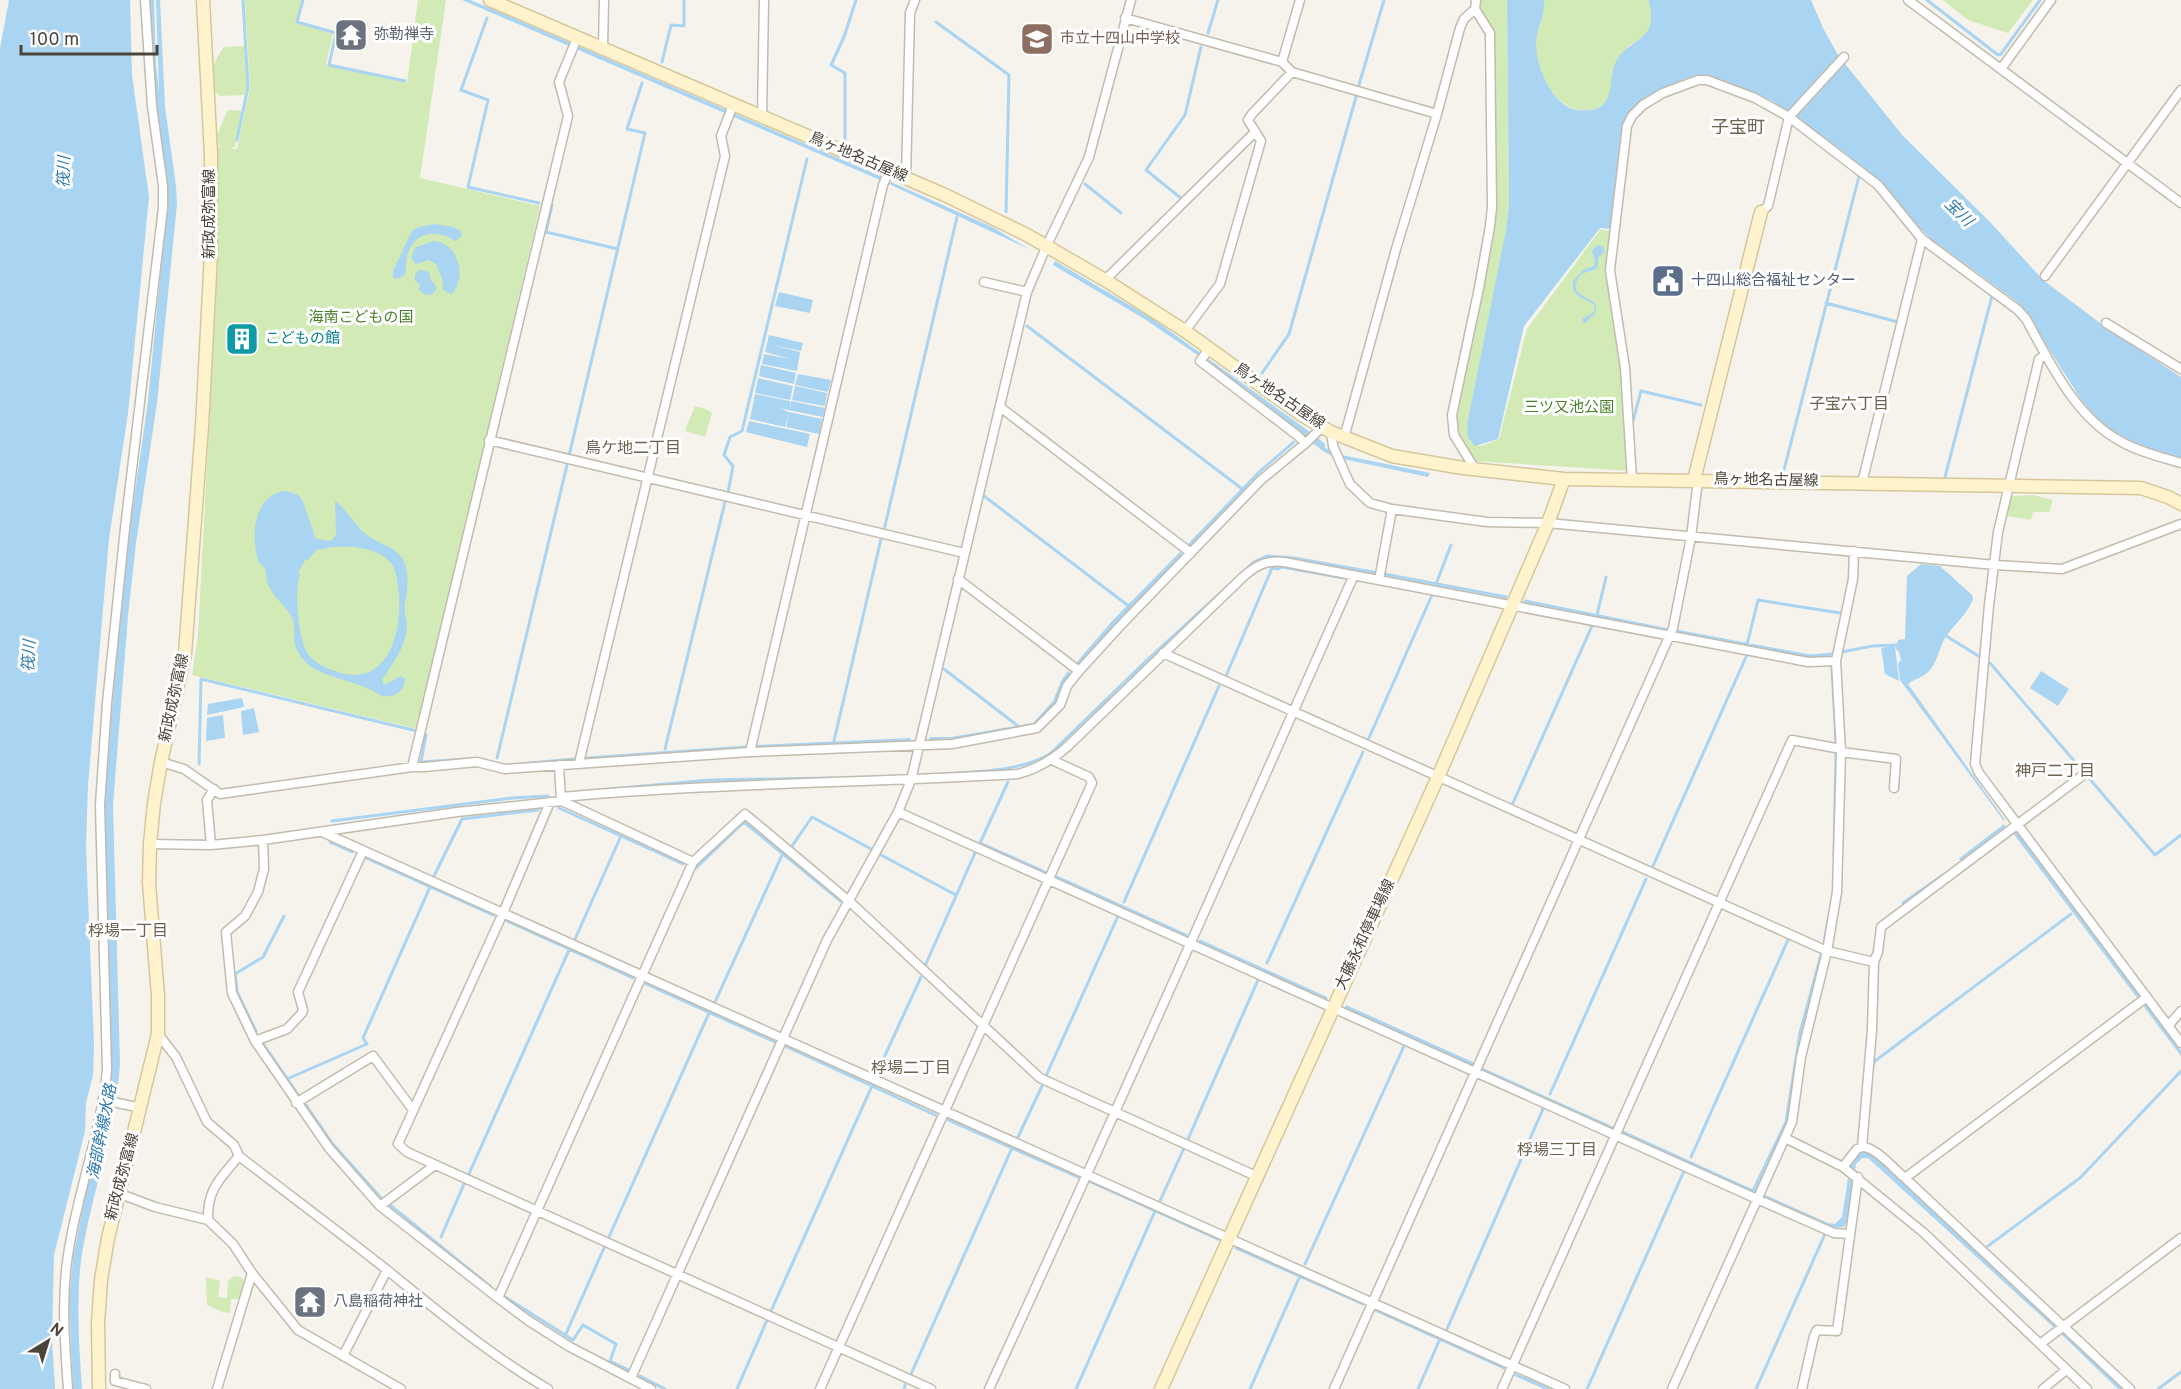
<svg xmlns="http://www.w3.org/2000/svg" width="2181" height="1389" viewBox="0 0 2181 1389" font-family="Overpass,'Noto Sans JP',sans-serif">
	<rect width="100%" height="100%" fill="#f6f3ec"/>
	<path fill="#d2eab5" d="M245,0h57l-6,23 37,11 -7,31 81,18 11,-83h28l-26,178 120,28 -122,523 -226,-54 6,-39 11,-209 9,-249 -2,-32 6,1 -6,-4v-5l11,-27 4,-1 12,1 -8,36 -5,2h7l13,-61z
		M1479,0h28l2,205 -3,26 -39,193c2,28 11,24 32,15l28,-110 73,-99 19,2 -6,40 20,199 -161,-10 -14,-25 -4,-21 37,-177 2,-197 -13,-30z
		M1544,0h104c7,14 5,31 -9,40 -4,3 -12,6 -14,11 -13,19 -7,60 -39,59 -10,0 -17,-2 -25,-9 -17,-14 -29,-44 -24,-66 3,-15 8,-18 7,-35z
		M1943,0h90l-25,33 -40,-13z
		M245,46l2,40 -2,9 -26,1c-14,-15 -6,-34 5,-49z
		M695,406l11,3 6,4 -7,24 -20,-6z
		M2033,495l20,5 -4,12h-16l-2,8 -25,-4 6,-20z
		M234,1276l6,1 6,4 -6,18h-9l-1,14 -7,-1 -16,-7 -1,-28 14,4 -2,16 9,1 1,-17z"/>
	<path fill="#a9d4f2" fill-rule="evenodd" d="M9,0h121l2,75 17,122 -21,216 -19,126 -21,246 -2,62 8,199 -1,29 -7,28 -1,28 -31,124 -2,84 3,50h-55v-1341z
		M150,0h4l2,65 3,26 -3,-91h4l5,107 11,79 1,18 -20,199 -21,140 -8,73 -15,189 7,258c-4,70 -29,130 -39,198 -5,42 -2,85 1,128h-9l-4,-86 4,-45 11,-56 24,-100 3,-42 -7,-256 16,-191 8,-72 20,-140 20,-205 -13,-90z
		M462,0h8l41,17 371,160 -2,3z
		M1507,0h37c1,17 -4,20 -7,35 -5,23 12,66 36,74 5,2 13,1 18,1 27,-4 15,-35 27,-52 11,-16 34,-19 33,-41 0,-7 0,-11 -3,-17h163l13,30 14,25 65,81 87,86 53,58 65,49 73,48v82l-41,-14 -24,-12 -13,-9 -21,-23 -54,-85 -12,-15 -85,-62 -14,-14 -36,-43 -18,-15 -92,-67 -48,-20 -28,-4 -11,3 -33,15 -20,16 -5,9 -15,110 -11,-1 -76,98 -26,113 -23,7 -7,-8 -1,-14 39,-194 3,-25z
		M891,182l101,45 37,22 -140,-65z
		M435,224l18,3 8,4 1,5 -7,5c-17,-12 -40,-10 -47,12 -3,8 -1,16 -4,23l-9,3 -2,-2v-6l19,-40 7,-4z
		M433,241c24,0 36,37 18,53l-8,-4 -1,-12 -6,-14 -7,-4 -13,4 -5,-6 4,-10z
		M1600,245l4,3v4l-6,6v8l-2,3 -15,5c-15,21 5,20 15,30v8l-12,12 -2,-5 12,-7 1,-6c-10,-10 -24,-7 -22,-25l10,-11 11,-4 1,-4 -3,-11 4,-5z
		M1055,261l98,58 164,118 8,7v4l17,7 88,18 -2,4 -94,-20 -11,-6 -124,-95 -56,-38 -90,-53z
		M420,269l9,3 2,9 4,3 1,6 -5,5 -7,-1 -5,-4 1,-5 -5,-5v-5z
		M779,292l34,8 -3,13 -35,-7z
		M769,335l34,8 -2,8 -32,-7 31,8 -3,19 -35,-7 2,-10 27,5 -26,-7z
		M761,365l35,8 -2,11 -35,-8z
		M798,374l33,6 -3,12 -33,-7z
		M758,378l35,8 -3,14 -35,-7z
		M795,386l32,7 -2,13 -33,-6z
		M755,394l35,7v7l1,-7 34,7 -2,9 -45,-9 11,4 -4,15 -35,-8z
		M789,412l33,7 -3,15 -33,-7z
		M749,421l61,13 -3,13 -61,-15z
		M1294,440l1,3 -35,30 -69,74 -3,-3 70,-73z
		M286,491l12,4 4,4 14,40 15,2 5,-6 -1,-33h2c11,10 18,24 31,34 10,7 27,11 34,22 8,14 6,31 3,45 -2,8 2,16 2,23 -1,21 -14,37 -25,54l2,5 17,-9 4,3c-1,12 -9,19 -22,17 -6,-2 -11,-6 -16,-8 -24,-11 -55,-11 -69,-36 -6,-10 -2,-21 -5,-32 -3,-10 -19,-22 -24,-34 -5,-9 1,-17 -10,-23 -9,-25 -6,-69 27,-72zM332,547c18,-1 44,0 57,14 9,9 8,23 10,34 3,41 -13,95 -64,76 -10,-3 -20,-8 -27,-17 -10,-15 -14,-63 -8,-80l-2,-2 8,-13 2,1 8,-10z
		M1180,552l3,2 -104,111 -3,-2 37,-43z
		M1921,564l19,2 32,29 1,4c-5,15 -20,26 -28,39 -7,12 -7,24 -17,34 -6,6 -14,7 -20,12l97,136 -1,1 -104,-141 -2,-17 3,-3 -2,-8 -3,-3 2,-9 7,-1 2,-63z
		M1895,646l4,35 -14,-7 -4,-26z
		M1068,671l3,3 -8,9 -7,20 -21,22 -84,15 -22,1 1,-4h21l82,-14 20,-22 8,-20z
		M2041,671l28,18 -11,17 -28,-18z
		M242,698l2,9 -37,8 1,-11z
		M254,708l5,24 -16,3 -2,-24z
		M223,715l2,23 -19,3 1,-23z
		M911,738l-1,3 -155,7v-3z
		M2016,831l165,220v5l-168,-223z
		M1346,1005l129,58 -2,4 -128,-59z
		M1483,1068l131,59 -1,3 -132,-58z
		M1622,1130l132,60 -2,3 -132,-59z
		M1860,1151l10,2 27,23 228,213h-7l-57,-55 -193,-176h-6l-6,6 -7,55 -5,8 -13,1 -69,-31 1,-3 65,29 7,1 7,-7 8,-52z"/>
	<g fill="none" stroke-linecap="round" stroke-linejoin="round">
		<path stroke="#a9d4f2" stroke-width="3" d="M303,0l-6,22 39,11 -7,32 76,16
			M1927,0l71,55 3,-1 39,-54
			M487,18l-26,72 27,10 -20,87 71,16
			M936,22l73,53 -3,137
			M1208,33l10,-33
			M662,62l9,-37 13,1v-26
			M1358,88l26,-88
			M237,140l11,-53 -5,-87
			M845,141v-68l-14,-8 13,-28 12,-37
			M1085,184l36,29
			M1182,199l-36,-29 39,-55 16,-68
			M552,205l-6,27 72,17
			M1826,303l72,19
			M1027,326l214,162
			M1262,373l27,-39 67,-237
			M1633,421l8,-30 60,14
			M569,456l76,-323 -18,-4 15,-46
			M1784,470l75,-294
			M1945,477l47,-181
			M728,493l5,-27 -9,-11 6,-18 12,-6 65,-272
			M984,496l146,111
			M884,530l73,-313
			M1384,574l122,23
			M1436,584l15,-39
			M1525,601l143,29
			M1597,615l9,-38
			M1676,631l134,25 23,-2
			M1943,634l37,23
			M1747,645l11,-45 82,13
			M1842,652l30,-6 28,-1
			M1990,663l165,192 26,-20
			M1832,667l4,76
			M944,669l74,57
			M1226,676l46,-108 6,1 4,-2 62,11
			M426,735l-5,27 48,-3
			M1369,738l63,-143
			M834,741l47,-202
			M665,749l60,-247
			M497,758l70,-293
			M587,758l159,-11
			M199,764l2,-85 216,52
			M520,764l54,-5
			M943,774c36,-3 75,-2 107,-20l97,-94 107,-98 13,-6 27,2 84,15
			M1008,782l-28,61 65,29
			M599,790l111,-10 122,-2
			M1513,803l79,-177
			M559,808l124,56
			M332,821l180,-23 36,-2
			M330,842l22,10
			M792,846l20,-29 59,32
			M881,855l75,40
			M1834,856l2,-103
			M366,858l127,57
			M1961,859l43,-33
			M1653,866l93,-209
			M696,868l48,-46 99,81
			M434,876l28,-57 76,-9
			M1057,877l129,58
			M1124,902l95,-216
			M1903,903l40,-28
			M507,921l126,57
			M575,939l46,-103
			M1200,941l126,57
			M1824,944l4,-24
			M1267,963l96,-211
			M925,966l50,-113
			M646,984l129,58
			M715,1002l68,-149
			M256,1031l-19,-39 -2,-18 28,-17 21,-41
			M262,1042l37,54
			M787,1047l148,68
			M1873,1066l2,-5 196,-147
			M876,1075l45,-98
			M1046,1076l72,-160
			M287,1079l80,-35 -4,-6 67,-151
			M1550,1094l96,-215
			M306,1105l26,38 49,55
			M948,1120l130,57
			M1017,1139l25,-53
			M1188,1139l70,-159
			M1691,1157l97,-217
			M468,1176l101,-226
			M1091,1182l129,58
			M1753,1191l33,-69 14,-89 21,-78
			M1160,1201l24,-53
			M390,1205l101,82
			M441,1237l23,-53
			M608,1239l101,-226
			M1988,1246l92,-68 101,-107
			M1236,1248l127,56
			M1305,1264l99,-218
			M505,1297l68,43 10,-15 33,19 -6,17 21,10
			M1375,1310l129,58
			M771,1311l101,-225
			M1447,1329l96,-220
			M565,1336l39,-88
			M911,1374l101,-226
			M1516,1375l32,14
			M640,1376l25,13
			M737,1389l30,-69
			M904,1389l1,-4
			M1076,1389l79,-178
			M1250,1389l50,-113
			M1418,1389l22,-50
			M1587,1389l97,-218
			M1756,1389l69,-155
			M2158,1389l23,-17"/>
		<defs>
			<path id="street" d="M1908,0l273,203
				M1125,18l157,44 10,10 145,42
				M603,48l1,-48
				M1282,62l18,-62
				M2001,69l50,-69
				M762,117l2,-117
				M906,178l4,-165 5,-13
				M1761,212l7,-6 21,-89 55,-60
				M2045,276l136,-186
				M1105,280l150,-148
				M984,282l43,10
				M2106,323l75,46
				M1185,331l35,-47 41,-143 -13,-21 4,-6 40,-42
				M1209,349l-9,12 98,75 7,7
				M2045,355l-6,4 -41,173 -9,73 -14,159 4,9 202,270
				M1000,407l191,146
				M1331,432l2,14 17,38 20,19 22,6 95,13 61,1 447,42 67,4 119,-45
				M1344,438l52,-189 41,-135 23,-86 4,-9 11,-10 1,-9
				M489,440l475,113
				M1475,469l-21,-34 -2,-20 27,-127 11,-62 2,-19 -2,-174 -15,-24
				M1632,480l-7,-112 -15,-98 17,-144 5,-10 11,-11 20,-12 35,-13h9l48,18 34,19 89,68 44,54 96,71 8,9c24,43 48,97 94,122 19,11 41,16 61,22
				M1862,483l60,-244
				M958,579l121,92
				M1379,580l13,-71
				M1163,653l664,298 47,11
				M750,752l133,-567 6,-14
				M1841,752l55,7 -2,29
				M161,762l23,7 36,25 192,-27h12l53,-5 28,7 245,-17 202,-8 85,-16 23,-23 7,-19 12,-15 42,-46 140,-145 46,-38 15,-15
				M579,763l146,-607 -4,-20 12,-31
				M559,765l2,35
				M412,767l156,-651 -9,-34 18,-44
				M2082,776l-201,151 -3,25 -4,10 -2,68 -10,117 -5,2 -14,18 81,66 163,156
				M561,797c152,-14 305,-14 457,-23 19,-5 34,-14 49,-27l177,-171c13,-11 22,-16 40,-14l524,100 28,-1
				M550,802l-47,111 -105,231 9,8 524,237
				M898,812l859,387 77,34 15,1
				M322,832l1243,557
				M263,840l1,29 -6,23 -13,24 -19,16 6,61 23,48 74,107 51,58 118,92 31,23 41,26 81,42
				M150,844l61,1 52,-5 194,-28 105,-11 131,61
				M211,845l-4,-45 7,-11
				M2168,1026l13,-15
				M158,1034l18,23 31,65 27,23 5,11c49,38 99,75 148,114 52,42 103,85 161,119
				M255,1041l32,-12 15,-16 1,-3 -5,-18 65,-141
				M104,1100l37,8
				M296,1103l77,-47 40,54
				M1785,1138l58,29
				M1862,1147c13,-1 33,23 43,31l225,211
				M1905,1178l242,-181
				M118,1193l37,14 53,13 25,24 19,29 46,57 103,59
				M380,1206l55,-41
				M208,1220c-1,-31 12,-41 31,-64
				M498,1298l195,-436 52,-48 104,87 191,177 218,99
				M2040,1344l141,-106
				M343,1356l44,-86
				M115,1374v7l31,8
				M631,1378l196,-438 71,-128 13,-32 116,-488 20,-47 42,-88 42,-157
				M68,1389c-3,-45 -7,-89 0,-134 9,-62 33,-122 39,-185l-7,-265 7,-102 18,-175 38,-320v-22l-11,-80 -7,-106
				M217,1389l35,-116
				M820,1389l272,-606 -3,-6 -37,-17
				M989,1389c125,-270 244,-542 365,-814
				M1334,1389l339,-761 18,-91 7,-57
				M1502,1389l290,-649 49,9
				M1672,1389l120,-267 9,-65 26,-106 10,-59 4,-140 -5,-91 17,-82 1,-28
				M1802,1389l12,-53 3,-6 20,1 21,-154
				M2043,1389l23,-19"/>
			<path id="secondary" d="M490,0l455,195 82,40 78,45 80,51 115,83 31,18 61,24 71,12 101,11 577,9 27,9 13,7
				M1694,480l67,-268
				M99,1389l-1,-66 3,-43 7,-42 50,-204v-38l-9,-113 1,-39 4,-41 7,-41 24,-108 17,-228 9,-172v-99l-8,-155
				M1161,1389l277,-612 110,-254 16,-44"/>
		</defs>
		<use href="#street" stroke="#c2bbae" stroke-width="11"/>
		<use href="#secondary" stroke="#d6c79b" stroke-width="15"/>
		<use href="#street" stroke="#fff" stroke-width="8"/>
		<use href="#secondary" stroke="#fff3cd" stroke-width="12"/>
	</g>
	<defs>
		<symbol id="temple-square" viewBox="-11 -11 22 22"><rect x="-9" y="-9" width="18" height="18" rx="4" fill="#6b7280" stroke="#fff"/><path d="M0-6L5-2H3V0L6.5 2.5H4V6H1.5V3h-3V6H-4V2.5H-6.5L-3 0V-2H-5Z" fill="#fff"/></symbol>
		<symbol id="school-square" viewBox="-11 -11 22 22"><rect x="-9" y="-9" width="18" height="18" rx="4" fill="#8d6e63" stroke="#fff"/><path d="M0-5L7-2L0 1L-7-2ZM-4 1L0 2.5L4 1V4Q0 6-4 4Z" fill="#fff"/></symbol>
		<symbol id="civic-square" viewBox="-11 -11 22 22"><rect x="-9" y="-9" width="18" height="18" rx="4" fill="#5c6f8a" stroke="#fff"/><path d="M-.6-6.5H3V-4.5H.6V-3L4-1V1h2V6H-6V1h2V-1L-.6-3ZM-1.2 2.5V6h2.4V2.5Z" fill="#fff"/></symbol>
		<symbol id="building-square" viewBox="-11 -11 22 22"><rect x="-9" y="-9" width="18" height="18" rx="4" fill="#0f9aa8" stroke="#fff"/><path d="M-4-6H4V6H1V3H-1V6H-4ZM-2.5-4.3h1.7v1.8h-1.7ZM.8-4.3h1.7v1.8H.8ZM-2.5-1h1.7V.8h-1.7ZM.8-1h1.7V.8H.8Z" fill="#fff"/></symbol>
	</defs>
	<g fill-rule="evenodd">
		<use href="#temple-square" x="332" y="16" width="38" height="38"/>
		<use href="#school-square" x="1018" y="20" width="38" height="38"/>
		<use href="#civic-square" x="1649" y="262" width="38" height="38"/>
		<use href="#building-square" x="223" y="320" width="38" height="38"/>
		<use href="#temple-square" x="291" y="1283" width="38" height="38"/>
	</g>
	<g text-anchor="middle" dominant-baseline="central" stroke-width="6" stroke-linejoin="round" paint-order="stroke">
		<g font-size="15" fill="#5b616d" stroke="#fff" text-anchor="start">
			<text x="374" y="35">弥勒禅寺</text>
			<text x="333" y="1302">八島稲荷神社</text>
		</g>
		<g font-size="15" fill="#785e54" stroke="#fff" text-anchor="start">
			<text x="1060" y="39">市立十四山中学校</text>
		</g>
		<g font-size="15" fill="#4b4439" stroke="#fff">
			<text transform="translate(858 158) rotate(23)">鳥ヶ地名古屋線</text>
			<text transform="translate(210 214) rotate(-90)">新政成弥富線</text>
			<text transform="translate(1279 397) rotate(34)">鳥ヶ地名古屋線</text>
			<text transform="translate(1766 481) rotate(1)">鳥ヶ地名古屋線</text>
			<text transform="translate(175 698) rotate(-78)">新政成弥富線</text>
			<text transform="translate(1366 935) rotate(-65)">大藤永和停車場線</text>
			<text transform="translate(123 1177) rotate(-75)">新政成弥富線</text>
		</g>
		<g font-size="15" fill="#4e5e75" stroke="#fff" text-anchor="start">
			<text x="1691" y="281">十四山総合福祉センター</text>
		</g>
		<g font-size="15" fill="#4a7f2a" stroke="#fff">
			<text x="361" y="318">海南こどもの国</text>
			<text x="1569" y="408">三ツ又池公園</text>
		</g>
		<g font-size="15" fill="#0d838f" stroke="#fff" text-anchor="start">
			<text x="265" y="339">こどもの館</text>
		</g>
		<g font-size="16" font-style="italic" fill="#2e7ab2" stroke="#fff">
			<text transform="translate(65 172) rotate(-88)">筏川</text>
			<text transform="translate(1958 213) rotate(44)">宝川</text>
			<text transform="translate(30 656) rotate(-87)">筏川</text>
			<text transform="translate(103 1132) rotate(-79)">海部幹線水路</text>
		</g>
		<g font-size="16" fill="#6e6250" stroke="#fff">
			<text x="1849" y="405">子宝六丁目</text>
			<text x="633" y="449">鳥ケ地二丁目</text>
			<text x="2055" y="772">神戸二丁目</text>
			<text x="128" y="932">桴場一丁目</text>
			<text x="911" y="1069">桴場二丁目</text>
			<text x="1557" y="1151">桴場三丁目</text>
		</g>
		<g font-size="18" fill="#6e6250" stroke="#fff">
			<text x="1738" y="128">子宝町</text>
		</g>
	</g>
	<g transform="translate(48 1341) rotate(38)" stroke="#ffffff" stroke-width="4.5" paint-order="stroke">
	<path d="M0-4.5L10 22L0 15L-10 22Z" fill="#4b4439"/>
	<text y="-9" font-size="16" font-weight="bold" text-anchor="middle" fill="#4b4439">N</text>
	</g>
	<path d="M21 45v9h136v-9" fill="none" stroke="#4b4439" stroke-width="3"/>
	<text x="30" y="45" font-size="18" fill="#4b4439" stroke="#ffffff" stroke-width="4.5" paint-order="stroke">100 m</text>
</svg>
